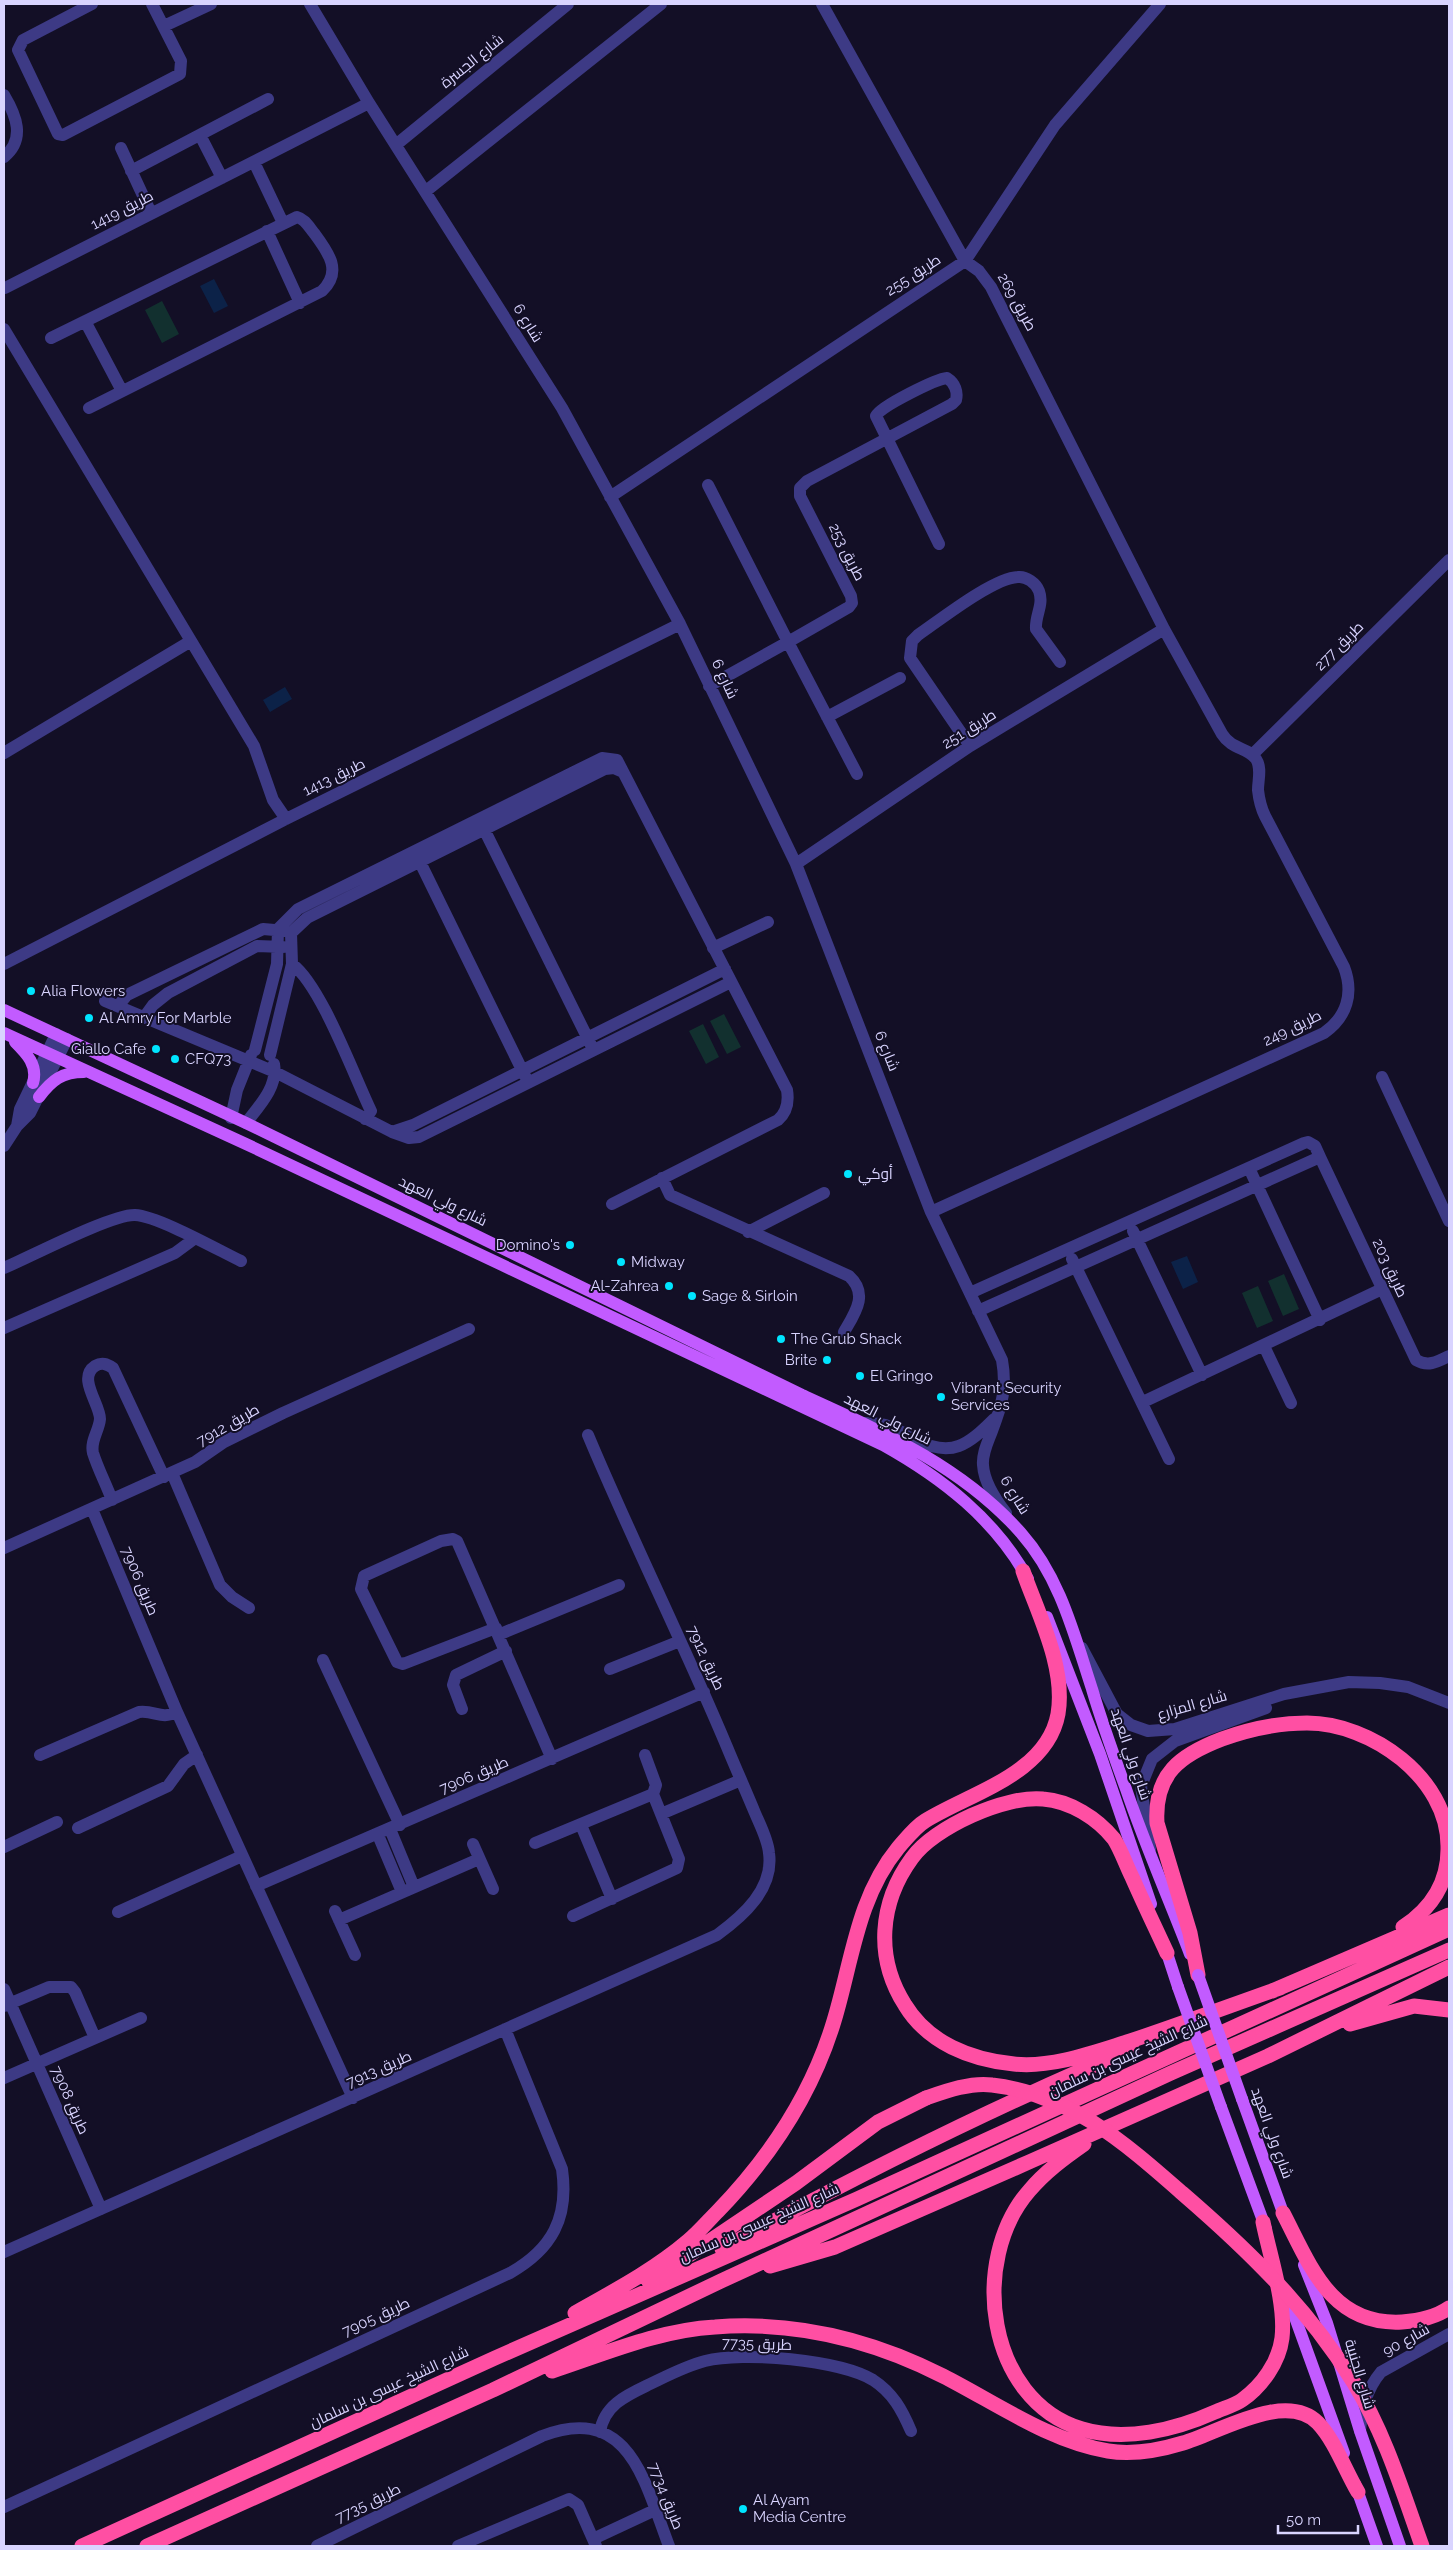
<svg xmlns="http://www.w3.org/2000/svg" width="1453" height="2550" viewBox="0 0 1453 2550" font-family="Raleway,Cairo,sans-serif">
	<rect width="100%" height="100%" fill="#130f26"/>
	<path fill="#12302f" d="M162,301l17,33 -17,9 -17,-33z
		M724,1014l17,33 -14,7 -17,-33z
		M703,1024l16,33 -13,7 -17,-33z
		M1284,1274l15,35 -16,7 -15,-35z
		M1258,1286l15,35 -16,7 -15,-35z"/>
	<path fill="#0c2248" d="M214,279l14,27 -14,7 -14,-27z
		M285,687l7,12 -22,13 -7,-12z
		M1187,1256l11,26 -15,7 -12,-27z"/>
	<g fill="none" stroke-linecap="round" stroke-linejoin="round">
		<path stroke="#3d3a85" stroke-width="12" d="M92,4l-69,36 -5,10 40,84 5,1 117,-61 1,-13 -29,-57
			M310,4l59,99 193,305 118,216 116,240 135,348 71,148c5,28 0,45 -10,71 -4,11 -10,22 -9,34 1,18 13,35 23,48
			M822,4l143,257 14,10 12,16 173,342 58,105c10,16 26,13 34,25 6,9 2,21 2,31 1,9 3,18 7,26l79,151c10,26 3,50 -20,66l-393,179
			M164,26l47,-22
			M4,95c12,20 22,44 0,62
			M200,135l22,43
			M397,144l171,-140
			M121,148l30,65
			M254,162l29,61
			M131,171l137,-72
			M426,191l235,-187
			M267,231l33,72
			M5,288l364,-185
			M85,321l37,70
			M4,329l250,417 19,54 13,19
			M51,338l246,-121c8,2 12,10 17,16 14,19 29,38 8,58l-233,117
			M708,485l80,157 61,-35 3,-4 -1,-7 -51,-100v-8l7,-7 145,-77 4,-4c2,-8 -1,-17 -9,-22 -11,1 -66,28 -71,38l63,128
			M610,497l355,-236 90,-136 105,-121
			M709,686l79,-44 69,132
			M827,717l73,-39
			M970,746l-60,-88 2,-17 6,-6c22,-15 75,-57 100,-58 8,-1 18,6 21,14 5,14 -4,24 -3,38l24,33
			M4,753l187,-112
			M1252,755l197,-195
			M481,823l110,222
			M417,856l108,220
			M796,864l174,-118 194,-117
			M713,948l55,-26
			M4,964l282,-145 394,-195
			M292,964c29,21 62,112 79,147l-6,8
			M105,1001l170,71 117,60 17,6 10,-1 312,-155
			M118,1006l9,-11 136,-66 23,2
			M145,1016l8,-11 15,-12 89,-47 26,1
			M255,1050l22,-86 1,-35 20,-20 304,-151 15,2 170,330c2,12 0,22 -9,30l-166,84
			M270,1055l22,-91 -1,-31 16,-15 298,-149 9,-1 9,4
			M1382,1077l67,144
			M231,1118l6,-28 14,-35
			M246,1123c13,-17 32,-36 28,-59
			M17,1126l3,-17 36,-75
			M392,1132l21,-7 312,-156
			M4,1146l13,-20 13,-13 37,-74
			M1320,1157l96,203c12,7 21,2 33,-4
			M1249,1168l71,152
			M662,1178l8,17 179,81c20,18 6,37 -5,56
			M1133,1231l69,144
			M748,1232l76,-39
			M1072,1259l97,200
			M4,1268c26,-11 108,-54 131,-53 23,1 83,35 106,46
			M970,1293l334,-150 4,-1 7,4 5,11 -342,154
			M4,1328l171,-75 19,-14
			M1264,1346l27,57
			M1143,1402l239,-113
			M865,1423c7,1 16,0 23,3 10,3 19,9 28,14 36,18 52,5 78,-21
			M172,1473l48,112 12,12 17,11
			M112,1500c-6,-16 -14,-31 -19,-47 -3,-12 6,-22 7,-34 0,-15 -23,-41 -5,-53 7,-4 12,-2 18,2l51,109
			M92,1509l85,203 176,386
			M4,1548l191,-86 29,-20 59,-29 186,-84
			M496,1628l-93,36 -6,-2 -36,-73 3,-13 77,-35 12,-2 4,2 95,218
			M498,1635l121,-50
			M323,1660l77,165
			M610,1669l70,-28
			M462,1709l-9,-24 3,-10 50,-24
			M40,1755l99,-43c16,-2 22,8 38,0
			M661,1814l80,-34
			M581,1825l31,74
			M78,1828l90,-42 16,-22 13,-9
			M390,1829l24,58
			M378,1835l24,57
			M535,1843l118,-49 3,-9 -11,-30
			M473,1844l20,45
			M4,1847l53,-25
			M256,1886l448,-194
			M335,1911l20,44
			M118,1912l124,-56
			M573,1916l104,-48 2,-9 -26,-65
			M339,1920l140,-61
			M4,1989l97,220
			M4,2006l45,-19h22l4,5 20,46
			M4,2078l137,-60
			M4,2252l713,-317c26,-19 57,-46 52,-82 -1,-13 -9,-28 -14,-40 -9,-22 -19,-44 -28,-66 -44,-105 -95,-207 -139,-312
			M1360,2431c2,-22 6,-41 21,-59l68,-38
			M600,2432c4,-26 25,-36 46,-46 19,-9 39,-20 59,-25 38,-10 135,-1 168,19 20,13 29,30 38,51
			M4,2507l506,-234c42,-24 59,-55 52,-104l-57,-140
			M593,2539l62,-29
			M317,2546l225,-110c88,-34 103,48 127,110
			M458,2546l111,-47 9,6 18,41"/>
		<path stroke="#3d3a85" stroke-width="12" d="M1082,1648l35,66 14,11 17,6 27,-2 109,-35 65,-12 31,1 28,4 41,16
			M1150,1849l-9,-63 11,-27 23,-18 91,-33"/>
		<path stroke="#c25bff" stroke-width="12" d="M4,1010l242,113 556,272c79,36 160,71 219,138 39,44 53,101 71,156 10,34 22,67 34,100 19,56 43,110 64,165
			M4,1033l242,111 637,301c59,33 112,74 145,134
			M15,1042c12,12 23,23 18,41
			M39,1097c13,-17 23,-25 45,-25
			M1047,1617l53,137 51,150
			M1164,1944l14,43
			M1242,2099l44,122
			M1221,2107l45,122
			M1304,2265l23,58 33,108 40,115
			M1288,2298l56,155
			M1355,2484l22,62"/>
		<path stroke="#ff4fa3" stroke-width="15" d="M1167,1953c-12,-26 -24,-51 -35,-76 -6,-12 -11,-27 -18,-38 -17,-21 -44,-38 -71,-40 -37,-4 -109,28 -131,59 -33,45 -37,100 -7,147 23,38 66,55 109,59 37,4 78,-11 113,-22 51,-17 102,-36 153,-54
			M1198,1975l-8,-42 -33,-110c-3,-49 23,-68 65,-84 28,-10 56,-16 85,-16 64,0 141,55 141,123 1,36 -16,62 -45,81
			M1272,1991l177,-76
			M1350,2024l64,-18 35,4
			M1084,2144c-20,14 -39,28 -55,47 -60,69 -43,209 53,238 43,13 93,1 133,-17 9,-4 20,-7 27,-12 20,-14 37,-38 40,-62 4,-35 -12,-81 -19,-116
			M1283,2213c27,52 48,113 119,109 15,-1 34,-5 47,-14
			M722,2249c134,-73 270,-142 410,-200
			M770,2266l65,-19 194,-85 239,-106 181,-89
			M649,2282l147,-99 82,-61 48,-24
			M575,2313c39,-22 79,-43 113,-72 11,-9 20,-20 30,-30 53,-55 94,-117 116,-190 18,-59 23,-123 64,-173 8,-9 17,-21 27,-27 45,-28 122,-47 133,-107 8,-47 -20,-100 -35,-143
			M552,2371c52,-17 107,-41 163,-44 79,-6 157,13 228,49 53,27 106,65 165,75 24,4 52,-1 75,-8 35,-10 103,-53 135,-20 17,18 27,47 40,69
			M82,2546l413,-188 362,-159 592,-270
			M147,2546l346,-156 228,-109 450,-208 278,-123"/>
		<path stroke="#c25bff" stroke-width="12" d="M1198,1975l44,124
			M1178,1987l43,120"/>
		<path stroke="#ff4fa3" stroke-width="15" d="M926,2098c20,-7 45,-16 66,-13 78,9 134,59 190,108 66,57 126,115 172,190 31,51 48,107 68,163"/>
	</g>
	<g fill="#00e5ff" stroke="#130f26" stroke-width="2">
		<circle cx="31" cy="991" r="5"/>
		<circle cx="89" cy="1018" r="5"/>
		<circle cx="156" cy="1049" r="5"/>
		<circle cx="175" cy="1059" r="5"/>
		<circle cx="848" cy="1174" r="5"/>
		<circle cx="570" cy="1245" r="5"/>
		<circle cx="621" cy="1262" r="5"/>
		<circle cx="669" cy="1286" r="5"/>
		<circle cx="692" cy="1296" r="5"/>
		<circle cx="781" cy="1339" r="5"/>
		<circle cx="827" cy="1360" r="5"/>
		<circle cx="860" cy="1376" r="5"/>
		<circle cx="941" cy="1397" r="5"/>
		<circle cx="743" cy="2509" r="5"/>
	</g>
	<g text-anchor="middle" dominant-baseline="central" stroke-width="4" stroke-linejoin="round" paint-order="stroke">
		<g font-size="15" fill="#d9d4ff" stroke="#130f26">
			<text transform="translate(472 61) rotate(-39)">شارع الجسرة</text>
			<text transform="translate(122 210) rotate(-27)">طريق 1419</text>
			<text transform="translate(913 275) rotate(-33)">طريق 255</text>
			<text transform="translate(1017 302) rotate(61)">طريق 269</text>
			<text transform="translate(528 323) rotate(58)">شارع 6</text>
			<text transform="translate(847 552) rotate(63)">طريق 253</text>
			<text transform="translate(1339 646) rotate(-45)">طريق 277</text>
			<text transform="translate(725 679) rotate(65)">شارع 6</text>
			<text transform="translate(969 729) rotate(-32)">طريق 251</text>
			<text transform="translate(334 777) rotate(-26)">طريق 1413</text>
			<text transform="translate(1292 1028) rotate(-26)">طريق 249</text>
			<text transform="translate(887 1051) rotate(68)">شارع 6</text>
			<text transform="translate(443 1201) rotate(26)">شارع ولي العهد</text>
			<text transform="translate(1390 1268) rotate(65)">طريق 203</text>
			<text transform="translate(888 1419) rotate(27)">شارع ولي العهد</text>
			<text transform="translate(228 1425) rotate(-30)">طريق 7912</text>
			<text transform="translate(1015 1495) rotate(58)">شارع 6</text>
			<text transform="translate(140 1581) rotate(67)">طريق 7906</text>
			<text transform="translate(706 1658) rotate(65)">طريق 7912</text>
			<text transform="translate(1192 1705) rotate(-16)">شارع المزارع</text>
			<text transform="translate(1131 1754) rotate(71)">شارع ولي العهد</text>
			<text transform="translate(474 1775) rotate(-23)">طريق 7906</text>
			<text transform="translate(1128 2056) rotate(-25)">شارع الشيخ عيسى بن سلمان</text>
			<text transform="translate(379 2069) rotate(-24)">طريق 7913</text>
			<text transform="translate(70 2100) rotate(66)">طريق 7908</text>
			<text transform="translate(1272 2133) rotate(70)">شارع ولي العهد</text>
			<text transform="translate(759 2223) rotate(-24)">شارع الشيخ عيسى بن سلمان</text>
			<text transform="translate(376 2317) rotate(-25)">طريق 7905</text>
			<text transform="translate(1406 2340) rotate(-29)">شارع 90</text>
			<text transform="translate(757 2344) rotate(2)">طريق 7735</text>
			<text transform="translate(1360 2374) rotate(73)">شارع الجنبية</text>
			<text transform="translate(389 2387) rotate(-25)">شارع الشيخ عيسى بن سلمان</text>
			<text transform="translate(666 2496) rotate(68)">طريق 7734</text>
			<text transform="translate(368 2503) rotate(-26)">طريق 7735</text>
		</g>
		<g font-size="15" fill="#d9d4ff" stroke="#130f26" text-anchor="start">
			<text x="41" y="991">Alia Flowers</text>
			<text x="99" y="1018">Al Amry For Marble</text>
			<text x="146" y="1049" text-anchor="end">Giallo Cafe</text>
			<text x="185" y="1059">CFQ73</text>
			<text x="858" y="1174">أوكي</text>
			<text x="560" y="1245" text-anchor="end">Domino's</text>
			<text x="631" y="1262">Midway</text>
			<text x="659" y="1286" text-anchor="end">Al-Zahrea</text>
			<text x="702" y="1296">Sage &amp; Sirloin</text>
			<text x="791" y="1339">The Grub Shack</text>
			<text x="817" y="1360" text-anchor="end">Brite</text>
			<text x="870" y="1376">El Gringo</text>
			<text x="951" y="1388">Vibrant Security<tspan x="951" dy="17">Services</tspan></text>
			<text x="753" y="2500">Al Ayam<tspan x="753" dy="17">Media Centre</tspan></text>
		</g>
	</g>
	<rect width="1453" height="2550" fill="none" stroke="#d9d4ff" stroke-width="10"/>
	<path d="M1278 2525v8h80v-8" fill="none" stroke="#d9d4ff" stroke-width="2.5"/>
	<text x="1286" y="2525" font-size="15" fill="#d9d4ff" stroke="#130f26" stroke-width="4" paint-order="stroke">50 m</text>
</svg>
